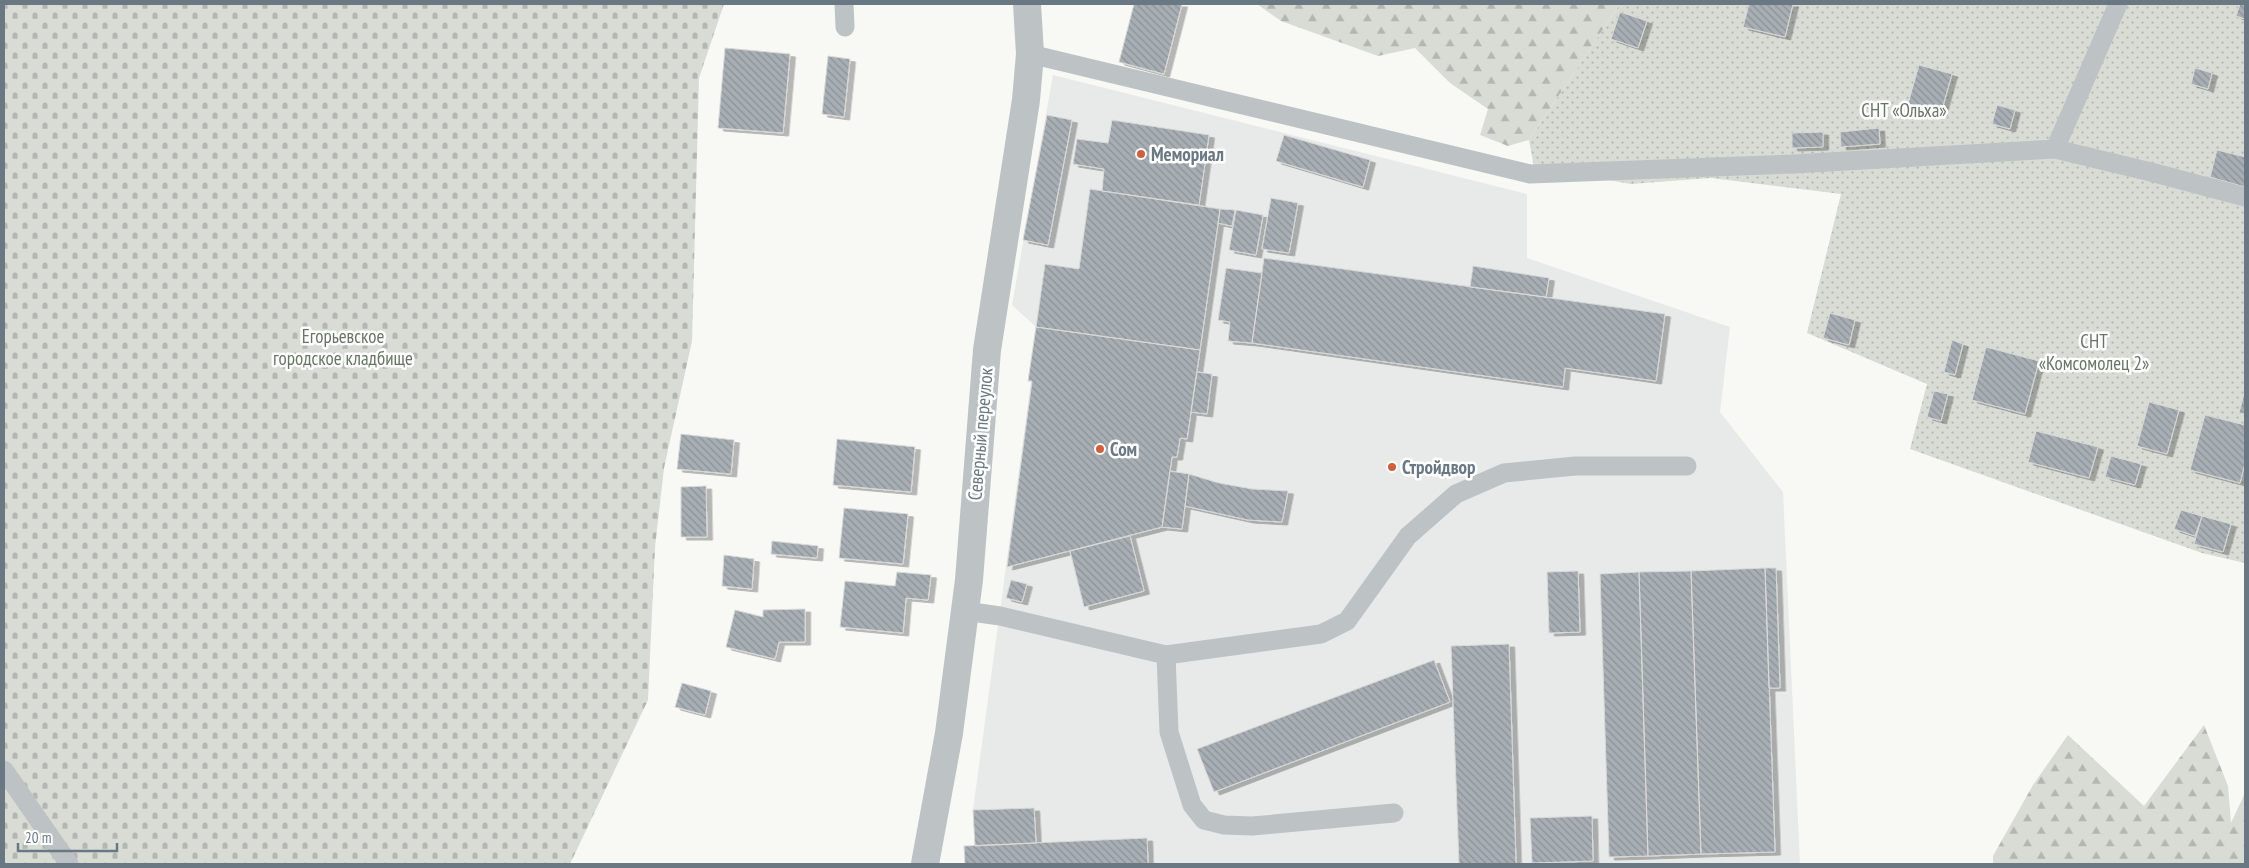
<svg xmlns="http://www.w3.org/2000/svg" width="2249" height="868" viewBox="0 0 2249 868" font-family="'PT Sans Narrow',sans-serif">
	<defs>
		<pattern id="grass-dots" width="8" height="8" patternUnits="userSpaceOnUse" patternTransform="scale(1.25)"><rect width="8" height="8" fill="#d8dcd5"/><path d="M2 2h.1M6 6h.1" fill="none" stroke="#b3b7b2" stroke-width="1.8" stroke-linecap="round"/></pattern>
		<pattern id="forest-firs" width="22" height="20" patternUnits="userSpaceOnUse" patternTransform="scale(1.25)"><rect width="22" height="20" fill="#d8dcd5"/><path d="M5 1l3.5 6h-7zM16 11l3.5 6h-7z" fill="#b3b7b2"/></pattern>
		<pattern id="cemetery-stones" width="16" height="16" patternUnits="userSpaceOnUse" patternTransform="scale(1.25)"><rect width="16" height="16" fill="#d8dcd5"/><path d="M2 7V4a2 2 0 0 1 4 0v3zM10 15v-3a2 2 0 0 1 4 0v3z" fill="#b3b7b2"/></pattern>
		<pattern id="building-back-hatch" width="6" height="6" patternUnits="userSpaceOnUse" patternTransform="scale(1.25)"><rect width="6" height="6" fill="#a7aeb4"/><path d="M-1 5l2 2M0 0l6 6M5-1l2 2" fill="none" stroke="#8c9298"/></pattern>
		<filter id="shadow"><feDropShadow dx="5.5" dy="3" stdDeviation="0" flood-color="#0004"/></filter>
	</defs>
	<rect width="100%" height="100%" fill="#f8f8f5"/>
	<path fill="#e8e9e9" d="M1053,75l474,119v64l203,69 -10,85 63,80 17,372h-835l-1,-18h11l-2,-36 58,-428 -3,-1 8,-54 -24,-22z"/>
	<path fill="url(#grass-dots)" d="M1620,4h625v559l-43,-10 -292,-104 17,-65 -120,-51 34,-139 -130,-16 -80,6 -97,-17 -5,-27z"/>
	<path fill="url(#forest-firs)" d="M1257,4h363l-91,136 -21,6 -28,-11 8,-26 -38,-26 -35,-35 -37,8 -97,-35z
		M2204,725l24,61 3,37 14,-30v71h-252v-8l40,-71 35,-50 76,71z"/>
	<path fill="url(#cemetery-stones)" d="M4,4h720l-25,74 -7,263 -28,127 -9,79 -7,153 -78,164h-566z"/>
	<path fill="url(#building-back-hatch)" stroke="#d9d9d8" filter="url(#shadow)" d="M1134,4h48l-18,70 -45,-12z
		M1749,4h44l-8,33 -42,-10z
		M2240,4h5v15l-9,-3z
		M1620,12l27,9 -9,27 -27,-9z
		M725,48l65,6 -7,79 -65,-5z
		M828,56l22,3 -6,58 -22,-3z
		M1919,65l33,9 -11,39 -33,-9z
		M2195,68l17,5 -4,16 -17,-5z
		M1997,105l18,5 -5,19 -18,-5z
		M1047,115l25,5 -24,125 -25,-5z
		M1112,120l97,15 -10,70 -97,-14 2,-22 -31,-5 4,-25 31,4z
		M1879,128l1,16 -39,3 -1,-15z
		M1823,132v15l-31,1v-15z
		M1284,135l86,25 -7,27 -87,-26z
		M2217,150l28,7v30l-35,-10z
		M1090,189l130,20 -20,141 -164,-23 9,-63 34,5z
		M1271,198l27,5 -9,50 -27,-4z
		M1220,209l15,1 -3,16 -14,-3z
		M1236,210l27,5 -7,40 -27,-5z
		M1264,258l401,56 -9,67 -91,-13 -2,19 -311,-44z
		M1473,266l76,12 -3,19 -76,-10z
		M1226,268l36,5 -10,70 -24,-2 2,-19 -12,-2z
		M1830,313l25,7 -6,25 -26,-7z
		M1036,327l164,23 -13,89 -7,-1 -3,19h-5l-10,70 -155,40 25,-186h-4z
		M1952,340l11,4 -8,31 -11,-3z
		M1986,347l53,14 -14,53 -53,-14z
		M1197,372l15,2 -5,40 -16,-2z
		M2245,390v24l-6,-1z
		M1934,391l14,3 -7,27 -14,-4z
		M2149,402l30,8 -12,44 -30,-8z
		M2205,415l40,10v38l-5,20 -50,-13z
		M2036,431l62,16 -9,31 -61,-16z
		M681,434l53,6 -3,34 -54,-5z
		M837,439l78,8 -4,45 -78,-7z
		M2111,456l30,8 -6,21 -30,-8z
		M1170,471l19,3 -7,55 -20,-2z
		M1189,474l30,9 33,6 36,2 -6,31 -34,-2 -63,-14z
		M706,486l1,51h-26v-50z
		M844,508l64,6 -5,50 -64,-6z
		M2181,510l21,6 -7,20 -21,-7z
		M2202,516l29,8 -8,28 -29,-8z
		M1130,536l14,55 -60,16 -14,-56z
		M772,541l46,5 -1,12 -46,-4z
		M724,555l30,4 -2,30 -30,-3z
		M1765,568h11l4,120h-11z
		M1765,568l10,284 -74,2 -10,-283z
		M1578,571l2,61 -31,1 -2,-61z
		M1691,571l10,283 -53,2 -9,-284z
		M897,572l34,3 -3,25 -22,-2 -3,35 -63,-6 5,-46 50,5z
		M1639,572l9,284 -39,1 -9,-283z
		M1011,580l16,4 -5,18 -16,-4z
		M805,609v33h-26l-4,17 -49,-12 9,-37 28,7v-7z
		M1509,644l7,220h-57l-8,-218z
		M1434,660l16,42 -236,90 -17,-43z
		M682,683l29,8 -6,24 -30,-8z
		M1034,808l2,35 -61,3 -2,-36z
		M1592,816l1,45 -61,2 -2,-45z
		M1147,838l1,26h-183l-1,-18z"/>
	<g fill="none" stroke-linecap="round" stroke-linejoin="round">
		<path stroke="#bdc2c5" stroke-width="19" d="M844,4l1,23
			M1030,54l500,120 264,-10 261,-15 96,23 94,25
			M2055,149l63,-145
			M965,611l35,5 166,39 155,-21 26,-13 61,-85 48,-42 48,-21 71,-7h112
			M1166,655l3,77 23,73 12,15 20,5 28,1 142,-13
			M4,770l65,94"/>
		<path stroke="#bdc2c5" stroke-width="28" d="M925,864l24,-131 20,-153 18,-230 39,-250 4,-46 -3,-50"/>
	</g>
	<g fill="#d05f3d" stroke="#fff" stroke-width="2">
		<circle cx="1141" cy="154" r="5"/>
		<circle cx="1100" cy="449" r="5"/>
		<circle cx="1392" cy="467" r="5"/>
	</g>
	<g text-anchor="middle" dominant-baseline="central" stroke-width="5" stroke-linejoin="round" paint-order="stroke">
		<g font-size="19" fill="#677664" stroke="#fff">
			<text x="1904" y="110">СНТ «Ольха»</text>
			<text x="343" y="336">Егорьевское<tspan x="343" dy="22">городское кладбище</tspan></text>
			<text x="2094" y="341">СНТ<tspan x="2094" dy="22">«Комсомолец 2»</tspan></text>
		</g>
		<g font-size="19" font-weight="bold" fill="#6a7883" stroke="#fff" text-anchor="start">
			<text x="1151" y="154">Мемориал</text>
			<text x="1110" y="449">Сом</text>
			<text x="1402" y="467">Стройдвор</text>
		</g>
		<g font-size="19" fill="#6a7883" stroke="#fff">
			<text transform="translate(980 434) rotate(-85)">Северный переулок</text>
		</g>
	</g>
	<rect width="2249" height="868" fill="none" stroke="#6a7883" stroke-width="10"/>
	<path d="M18 843v8h99v-8" fill="none" stroke="#6a7883" stroke-width="2.5"/>
	<text x="25" y="843" font-size="15" fill="#6a7883" stroke="#ffffff" stroke-width="4" paint-order="stroke">20 m</text>
</svg>
